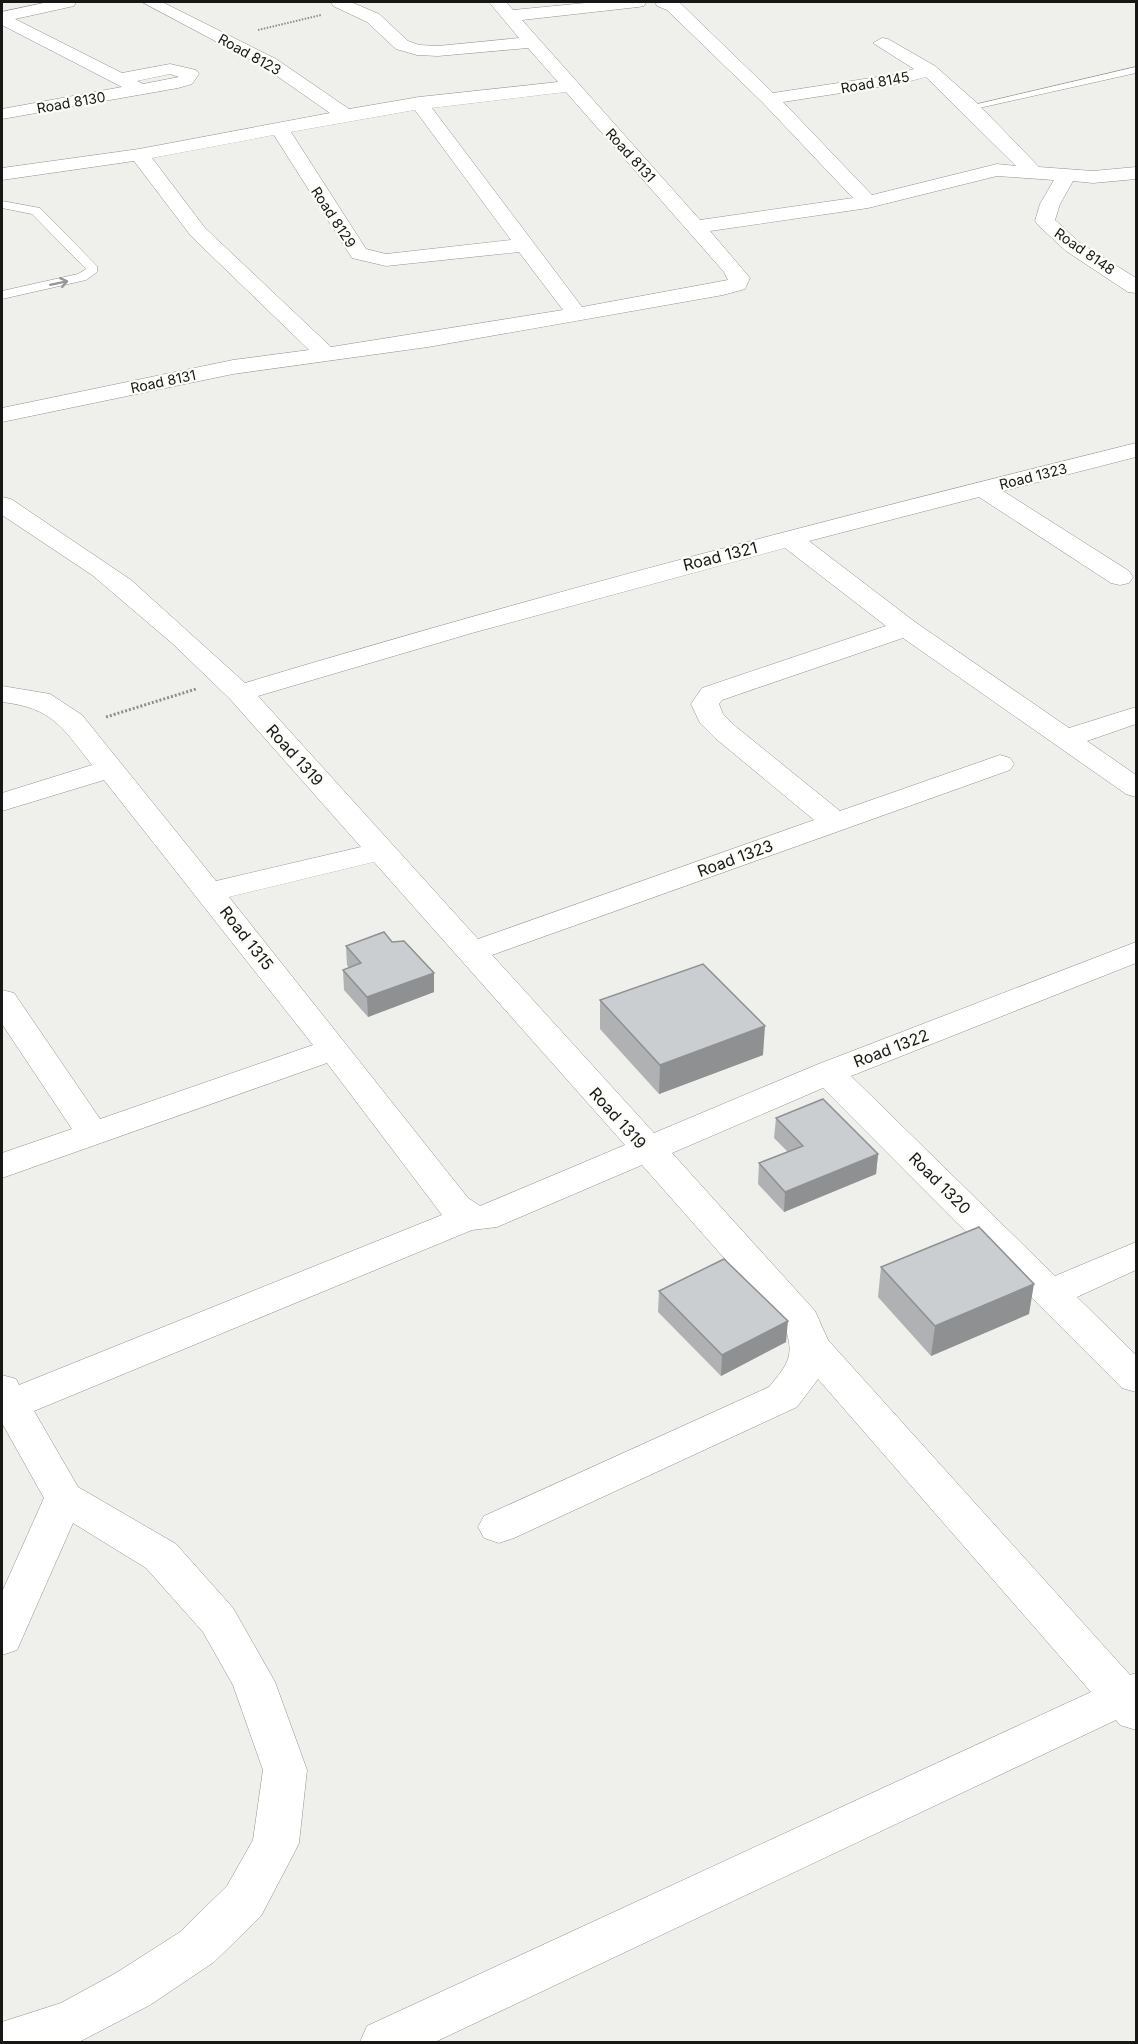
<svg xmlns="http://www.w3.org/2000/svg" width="1138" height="2044" viewBox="0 0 1138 2044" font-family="Inter,sans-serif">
	<rect width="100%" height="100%" fill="#eff0ec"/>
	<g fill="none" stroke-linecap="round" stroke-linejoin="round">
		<defs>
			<path id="lane" d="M1136,67v6l-166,37 -5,-3z
				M2,201l38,7 57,58v6l-11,8 -84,19v-8l76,-17 8,-5 -54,-55 -30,-6z"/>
			<path id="street" d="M48,2h28l-2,4 -59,13 107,54 48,-9 26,6 3,4 -7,10 -14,4 -176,31v-10l120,-22 -120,-62v-13zM170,74l9,3 -36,7 -6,-3z
				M142,2h20l114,57 73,50 70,-12 139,-15 -30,-34 -90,8 -21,-1 -21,-6 -29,-27 -34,-16 -2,-4h20l28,12 29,27 11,4 19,1 81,-8 -30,-36h17l7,8 83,-8h50l-2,4 -6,1 -116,13 178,200 153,-22 -90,-95 -96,-93 -10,-4 -2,-4h24l94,91 124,-19 17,-5 -41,-26 9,-5 6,1 47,27 42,37 62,64 54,4 43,-4v12l-43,4 -20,-2 -13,23 -5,16 25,23 56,35v15l-8,-1 -62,-41 -28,-26 -3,-4 5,-17 14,-24 -57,-4 -129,32 -158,23 40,47 -5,11 -22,6 -295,52 -195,27 -231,48v-14l231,-48 76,-10 -118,-114 -57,-75 -132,19v-12l137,-19 191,-36 -66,-46zM926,77l90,89 -19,-2 -125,31 -89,-93 116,-18zM566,92l158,180 4,8 -146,27 -150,-199zM415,110l96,130 -125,14 -20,-5 -75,-117zM274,135l78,123 34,8 133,-14 44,58 -232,37 -126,-119 -53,-70z
				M1136,443v14l-133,34 126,80 4,6 -4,6 -9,2 -9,-2 -132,-86 -170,44 106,81 154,106 67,-21v17l-49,17 49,34v22l-10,-3 -223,-156 -181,62 -3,4 4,10 12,12 105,85 160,-56 10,3 4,6 -4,6 -518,185 162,178 162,-68 320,-123v21l-285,113 204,200 81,-34v28l-59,27 59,58v37l-14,-4 -299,-300 -151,65 143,158 13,29 302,335 6,-2v57l-16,-5 -4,-5 -681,322h-75l7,-16 724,-334 -273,-313 -21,28 -283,131 -15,5 -15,-5 -6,-11 6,-11 285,-129c19,-23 26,-31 16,-60l-143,-162 -145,62 -25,3 -438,181 44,76 98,57 57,64 42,74 32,88 -8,73 -7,14 -31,59 -47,46 -64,43 -71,37h-77v-20l59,-19 55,-30 64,-41 47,-46 26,-46 10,-70 -30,-85 -30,-53 -57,-64 -73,-45 -56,127 -15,5v-63l42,-94 -42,-75v-48l14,4 3,6 423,-170 -115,-152 -325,115v-25l70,-24 -70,-105v-34l12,3 86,126 213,-74 -209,-265 -102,31v-18l90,-28c-30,-38 -39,-57 -90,-63v-16l48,8 32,21 134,166 145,-34 -131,-148 -57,-55 -81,-69 -90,-60v-18l9,2 120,81 114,103c295,-89 592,-166 891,-240zM785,548l101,78 -184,62 -11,16 9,19 15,15 99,82 -336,119 -220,-243 214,-63zM374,862l251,283 -145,61 -12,-8 -239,-301z"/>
		</defs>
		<use href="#lane" stroke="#929390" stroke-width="1"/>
		<use href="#street" stroke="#929390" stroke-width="1"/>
		<path stroke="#8d8e8b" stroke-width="2" stroke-dasharray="1.5 1.5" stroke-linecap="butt" d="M258,30l63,-15"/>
		<path stroke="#8d8e8b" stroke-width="3" stroke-dasharray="2 2" stroke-linecap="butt" d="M106,717l90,-28"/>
		<use href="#lane" fill="#fff" fill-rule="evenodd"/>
		<use href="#street" fill="#fff" fill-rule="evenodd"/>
	</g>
	<path fill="#afb1b3" d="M346,946l88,46 -66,25 -24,-27 -1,-20 6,-2 -2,-3z
		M600,1000l163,55 -104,39 -59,-65z
		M776,1118l102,36 -2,20 -92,38 -26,-28 1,-21 29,-11 -14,-14z
		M881,1267l148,47 -98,42 -53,-59z
		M659,1291l127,51 -65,34 -63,-64z"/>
	<path fill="#8e9092" d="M434,973v19l-66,25 -1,-20z
		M765,1026l-2,29 -104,39 1,-29z
		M878,1154l-2,20 -92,38 1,-20z
		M1034,1284l-5,30 -98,42 4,-30z
		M788,1321l-2,21 -65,34 1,-21z"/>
	<path fill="#cbced0" stroke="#8e9092" stroke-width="1.5" d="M384,932l8,10 12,-1 30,32 -67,24 -24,-27 18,-7 -15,-17z
		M703,964l62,62 -105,39 -60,-65z
		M823,1099l55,55 -93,38 -26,-29 44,-17 -27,-28z
		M979,1227l55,57 -99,42 -54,-59z
		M724,1259l64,62 -66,34 -63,-64z"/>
	<defs><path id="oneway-shaft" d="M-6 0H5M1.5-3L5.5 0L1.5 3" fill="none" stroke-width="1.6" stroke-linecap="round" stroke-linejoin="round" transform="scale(1.5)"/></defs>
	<use stroke="#979796" href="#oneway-shaft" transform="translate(59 283) rotate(-12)"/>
	<g text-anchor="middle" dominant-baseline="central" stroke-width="4.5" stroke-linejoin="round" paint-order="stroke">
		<g font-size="14" fill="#171816" stroke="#fcfdf9">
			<text transform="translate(250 54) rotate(29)">Road 8123</text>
			<text transform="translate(875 82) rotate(-10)">Road 8145</text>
			<text transform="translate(71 102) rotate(-10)">Road 8130</text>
			<text transform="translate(631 155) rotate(48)">Road 8131</text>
			<text transform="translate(334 217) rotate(57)">Road 8129</text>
			<text transform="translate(1085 251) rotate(35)">Road 8148</text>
			<text transform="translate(163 381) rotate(-12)">Road 8131</text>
			<text transform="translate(1033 476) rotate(-14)">Road 1323</text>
		</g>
		<g font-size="16" fill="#171816" stroke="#fcfdf9">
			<text transform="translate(720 556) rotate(-14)">Road 1321</text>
			<text transform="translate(295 755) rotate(48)">Road 1319</text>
			<text transform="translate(735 858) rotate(-20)">Road 1323</text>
			<text transform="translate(247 938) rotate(52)">Road 1315</text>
			<text transform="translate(891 1048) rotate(-21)">Road 1322</text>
			<text transform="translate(618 1118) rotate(48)">Road 1319</text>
			<text transform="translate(940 1183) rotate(45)">Road 1320</text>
		</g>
	</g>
	<rect width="1138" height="2044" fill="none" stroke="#171816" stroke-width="6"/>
</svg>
